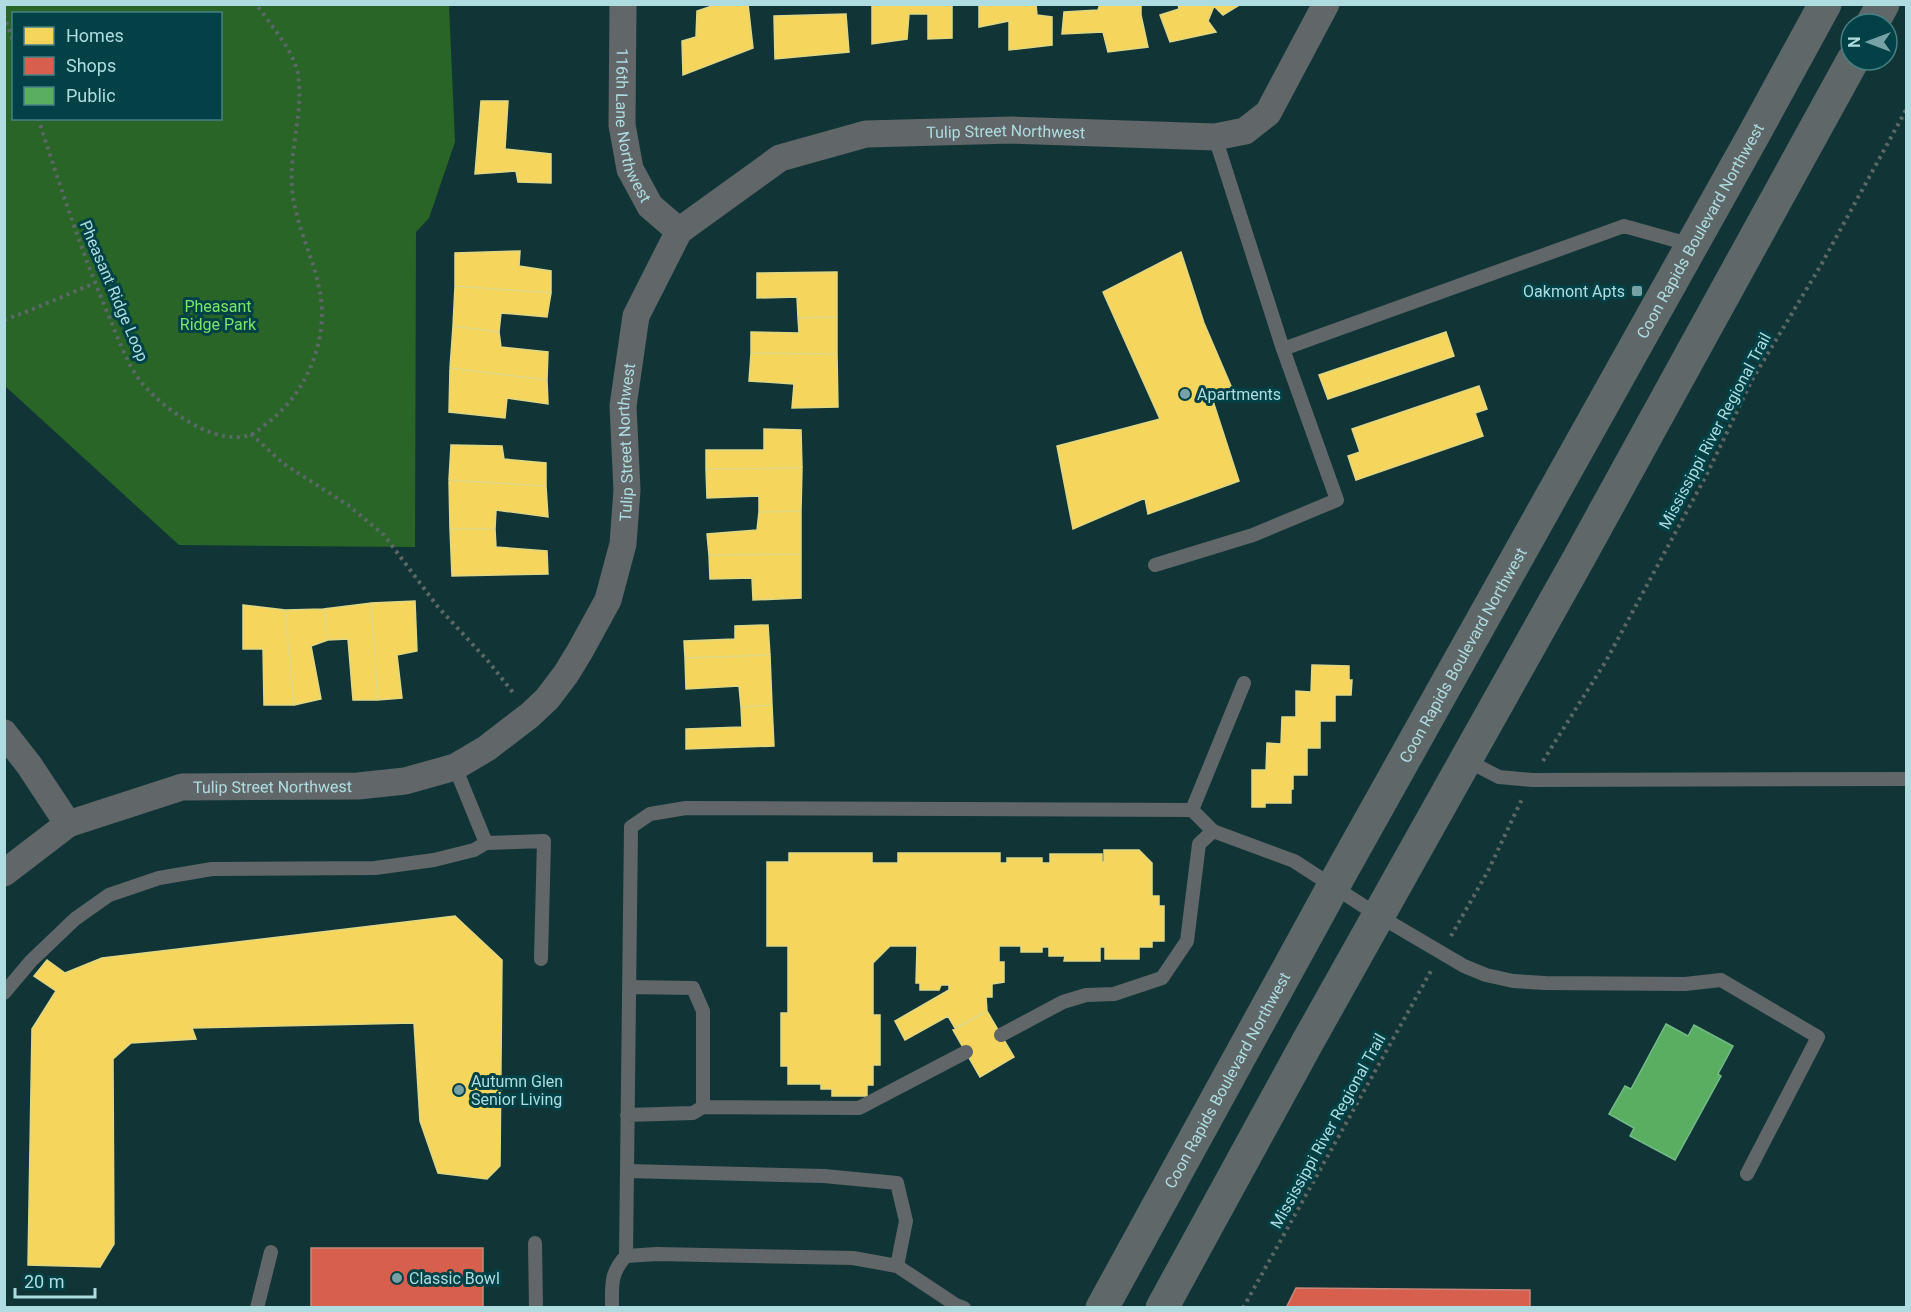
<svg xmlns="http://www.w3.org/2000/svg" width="1911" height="1312" viewBox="0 0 1911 1312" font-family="Roboto,sans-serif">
	<rect width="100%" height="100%" fill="#113537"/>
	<path fill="#296527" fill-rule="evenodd" d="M4,5h445l6,137 -26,76 -13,14 -1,315 -236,-2 -174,-159zM14,14h206v104h-206z"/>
	<path fill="#f6d55c" stroke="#e0d784" stroke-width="1.5" d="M718,4h30l5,44 -70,27 -1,-34 14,-4 1,-26z
		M872,4h80v34l-24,1v-25h-19l-2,25 -35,5z
		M979,4h57l1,11 15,2v28l-43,5v-29l-30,6z
		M1100,4h41v11l7,32 -40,5 -5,-20 -41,2 2,-22 34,-2z
		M1178,4h63l-18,11 -9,-9 -6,15 8,11 -46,10 -10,-27 19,-6z
		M846,14l3,38 -74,7 -1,-43z
		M481,101h27l-3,48 46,5v29l-33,-1 -2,-11 -41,3z
		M520,251l-1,15 32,5v22l-96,-7v-33z
		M1181,252l23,71 27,63 -18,15 26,80 -91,33 -3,-16 -72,31 -16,-83 103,-27 -57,-127z
		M837,272v45l-39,1 -1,-21 -40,1v-25z
		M455,286l96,7 -4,24 -46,-4 -2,19 -46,-6z
		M837,317v37l-86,-1v-21l48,1 -1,-15z
		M453,326l46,6 2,15 47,5 -1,28 -97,-12z
		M1446,332l8,24 -126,43 -9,-24z
		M751,353l86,1 1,53 -46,1 2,-24 -45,-3z
		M450,368l97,12 1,24 -41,-6 -2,20 -56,-6z
		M1479,386l8,23 -12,4 8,23 -127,44 -8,-24 12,-4 -8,-23z
		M764,429l37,1 1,38 -96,1v-19h58z
		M451,445l51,1 2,13 42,4v23l-97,-6z
		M802,468l-1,43 -42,1v-16l-52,2 -1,-29z
		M449,480l97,6 2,31 -52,-7 -1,19h-45z
		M801,511v43l-92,1 -2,-21 50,-4 2,-18z
		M450,529h45l1,18 51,4 1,23 -96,2z
		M801,554v44l-48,2 -1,-22 -42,1 -1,-24z
		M415,601l2,50 -20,4 5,43 -24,2 -7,-97z
		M371,603l7,97h-25l-5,-61 -20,1 -4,-31z
		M243,605l42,5 9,95h-30l-1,-56h-20z
		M324,609l4,31 -17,6 10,53 -27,6 -9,-95z
		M768,625l2,30 -85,3 -1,-17 51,-2v-13z
		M770,655l2,50 -31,2 -2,-21 -53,3 -1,-31z
		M1312,665l37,1v14h3l-1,15h-16v26h-15v27h-13v27h-14v14h-2v14h-26v4h-13v-37h14l1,-27 14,1 1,-27h14v-26l15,1z
		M772,705l2,41 -88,3v-20l56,-2 -1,-20z
		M1104,850h35l13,13v33h7v10h5v35h-12v6h-13v12h-34v-12h-5v14h-36l1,-5h-16v-9h-7v5h-21v-6h-22v16h5v20l-12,2v13h-6l1,14 -32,17 -7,-12 -43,24 -10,-19 54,-31v-5h-8l-2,5h-19v-7h-4l1,-37h-27l-17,17v52h7v50h-7v20h-6v11h-35v-7h-11v-5h-33v-18h-7v-53h7v-67h-21v-84h22v-9h83v10h26v-10h102v10h7v-5h35v5h8v-9h52v8h2z
		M455,916l47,44 -2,206 -13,13 -49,-6 -18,-52 -6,-98 -222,5 4,11 -65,4 -18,16 1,185 -14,23 -72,-2 4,-236 24,-38 -22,-15 13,-16 18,13 37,-15z
		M987,1011l27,46 -34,20 -27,-47z"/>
	<path fill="#d6604d" stroke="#ca8579" stroke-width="1.5" d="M311,1248h172v60h-172z
		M1296,1288l234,2v18h-244z"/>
	<path fill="#5aae61" stroke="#73bc87" stroke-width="1.5" d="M1666,1024l22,12 6,-11 39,21 -15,28 3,2 -46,84 -45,-24 4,-8 -25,-14 16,-28 6,3z"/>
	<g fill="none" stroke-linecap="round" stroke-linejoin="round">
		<path stroke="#5c6767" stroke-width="4" stroke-dasharray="3 4.5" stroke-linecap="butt" d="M4,15l10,29
			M38,118c22,68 44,135 72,201 9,21 17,46 32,64 20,25 76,66 110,51 6,-3 12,-9 18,-13 32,-26 51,-65 52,-107 0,-44 -27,-83 -30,-127 -3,-37 12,-76 6,-113 -4,-23 -28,-50 -42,-70
			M4,320l22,-8 69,-29
			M251,434l33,30 64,41 36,30 54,72 50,54 27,34
			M1543,761l63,-100 101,-187 45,-94 69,-115 85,-155
			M1451,936l37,-65 34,-72
			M1243,1308l189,-339"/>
		<path stroke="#616768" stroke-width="14" d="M1283,349l341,-123 68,19
			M1155,565l98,-30 84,-35 -54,-151 -68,-212
			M1466,760l33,17 33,3 374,-1
			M1192,810l52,-127
			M486,843l58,-2 -3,118
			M4,993l27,-32 44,-42 34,-24 50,-17 53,-9 163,-1 59,-8 40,-10 12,-7 -31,-76
			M1001,1035l62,-33 23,-7 28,-1 48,-16 25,-37 12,-97 14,-13 81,30 85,55 85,50 22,9 27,6 32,2 140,1 36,-4 97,57 -71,137
			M703,1107l156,1 107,-56
			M627,1115l66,-2 10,-6v-96l-10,-23 -64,-1
			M627,1171l197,5 73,7 9,38 -9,45
			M535,1243l1,65
			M626,1256l5,-429 19,-13 36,-6 506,2 21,21
			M257,1308l14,-56
			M612,1308c0,-23 -2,-35 14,-52l31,-2 196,4 44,8 59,39 8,3"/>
		<g stroke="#616768" stroke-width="27">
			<path id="s1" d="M623,4l-1,121 8,44 20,37 29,25"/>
			<path d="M4,733l25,32 39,59"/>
			<path id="s2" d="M4,873l64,-49 114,-37 176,-1 47,-5 50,-14 32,-19 43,-33 17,-16 19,-25 14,-23 28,-51 15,-56 4,-54 -4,-84 13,-90 43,-85 101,-73 86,-24 146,-4 203,7 30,-6 23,-18 58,-109"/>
		</g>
		<g stroke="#5f6869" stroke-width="33">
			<path d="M1872,24l11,-20"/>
			<path id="s3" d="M1102,1308l232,-423 419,-749 72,-132"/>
			<path d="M1162,1308l145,-265 272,-485 274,-498"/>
		</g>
	</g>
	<g fill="#77a2a5" stroke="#024246" stroke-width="2">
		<rect x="1631" y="285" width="12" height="12" rx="3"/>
		<circle cx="1185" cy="394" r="6"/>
		<circle cx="459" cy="1090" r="6"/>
		<circle cx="397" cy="1278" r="6"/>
	</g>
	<g text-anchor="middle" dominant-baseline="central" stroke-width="6" stroke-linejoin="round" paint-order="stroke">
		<g font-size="16" fill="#aedce0" stroke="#024246">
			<text stroke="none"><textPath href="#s1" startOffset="123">116th Lane Northwest</textPath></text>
			<text stroke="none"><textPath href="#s2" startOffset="1443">Tulip Street Northwest</textPath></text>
			<text stroke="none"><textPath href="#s3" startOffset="1232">Coon Rapids Boulevard Northwest</textPath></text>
			<text transform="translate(114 291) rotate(67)">Pheasant Ridge Loop</text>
			<text transform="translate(1715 431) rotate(-62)">Mississippi River Regional Trail</text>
			<text stroke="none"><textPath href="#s2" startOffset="867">Tulip Street Northwest</textPath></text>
			<text stroke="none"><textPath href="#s3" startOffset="746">Coon Rapids Boulevard Northwest</textPath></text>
			<text stroke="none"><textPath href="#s2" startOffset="291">Tulip Street Northwest</textPath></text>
			<text stroke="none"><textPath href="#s3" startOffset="260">Coon Rapids Boulevard Northwest</textPath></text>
			<text transform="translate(1328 1131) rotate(-61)">Mississippi River Regional Trail</text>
		</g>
		<g font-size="16" fill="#aedce0" stroke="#024246" text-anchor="start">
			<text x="1625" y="291" text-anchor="end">Oakmont Apts</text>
			<text x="1197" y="394">Apartments</text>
			<text x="471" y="1081">Autumn Glen<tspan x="471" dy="18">Senior Living</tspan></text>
			<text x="409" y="1278">Classic Bowl</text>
		</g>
		<g font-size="16" fill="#78e56b" stroke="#024246">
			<text x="218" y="306">Pheasant<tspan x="218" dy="18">Ridge Park</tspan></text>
		</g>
	</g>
	<rect width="1911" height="1312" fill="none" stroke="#aedce0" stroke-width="12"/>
	<rect x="12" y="12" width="210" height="108" fill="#024246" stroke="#478084" stroke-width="1.5"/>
	<rect x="24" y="27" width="30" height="18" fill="#f6d55c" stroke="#478084" stroke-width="1.5"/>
	<text x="66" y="42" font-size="18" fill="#aedce0">Homes</text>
	<rect x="24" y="57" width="30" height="18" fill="#d6604d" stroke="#478084" stroke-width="1.5"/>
	<text x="66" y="72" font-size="18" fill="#aedce0">Shops</text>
	<rect x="24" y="87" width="30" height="18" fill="#5aae61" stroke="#478084" stroke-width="1.5"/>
	<text x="66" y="102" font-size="18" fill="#aedce0">Public</text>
	<g transform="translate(1869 42) rotate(270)"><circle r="28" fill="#024246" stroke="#478084" stroke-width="1.5"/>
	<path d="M0-4.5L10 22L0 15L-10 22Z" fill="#77a2a5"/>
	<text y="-9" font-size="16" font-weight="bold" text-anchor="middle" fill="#aedce0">N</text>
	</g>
	<path d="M15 1288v9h80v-9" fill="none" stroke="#aedce0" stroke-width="3"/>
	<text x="24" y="1288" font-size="18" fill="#aedce0" stroke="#024246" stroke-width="4.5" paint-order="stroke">20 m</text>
</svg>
